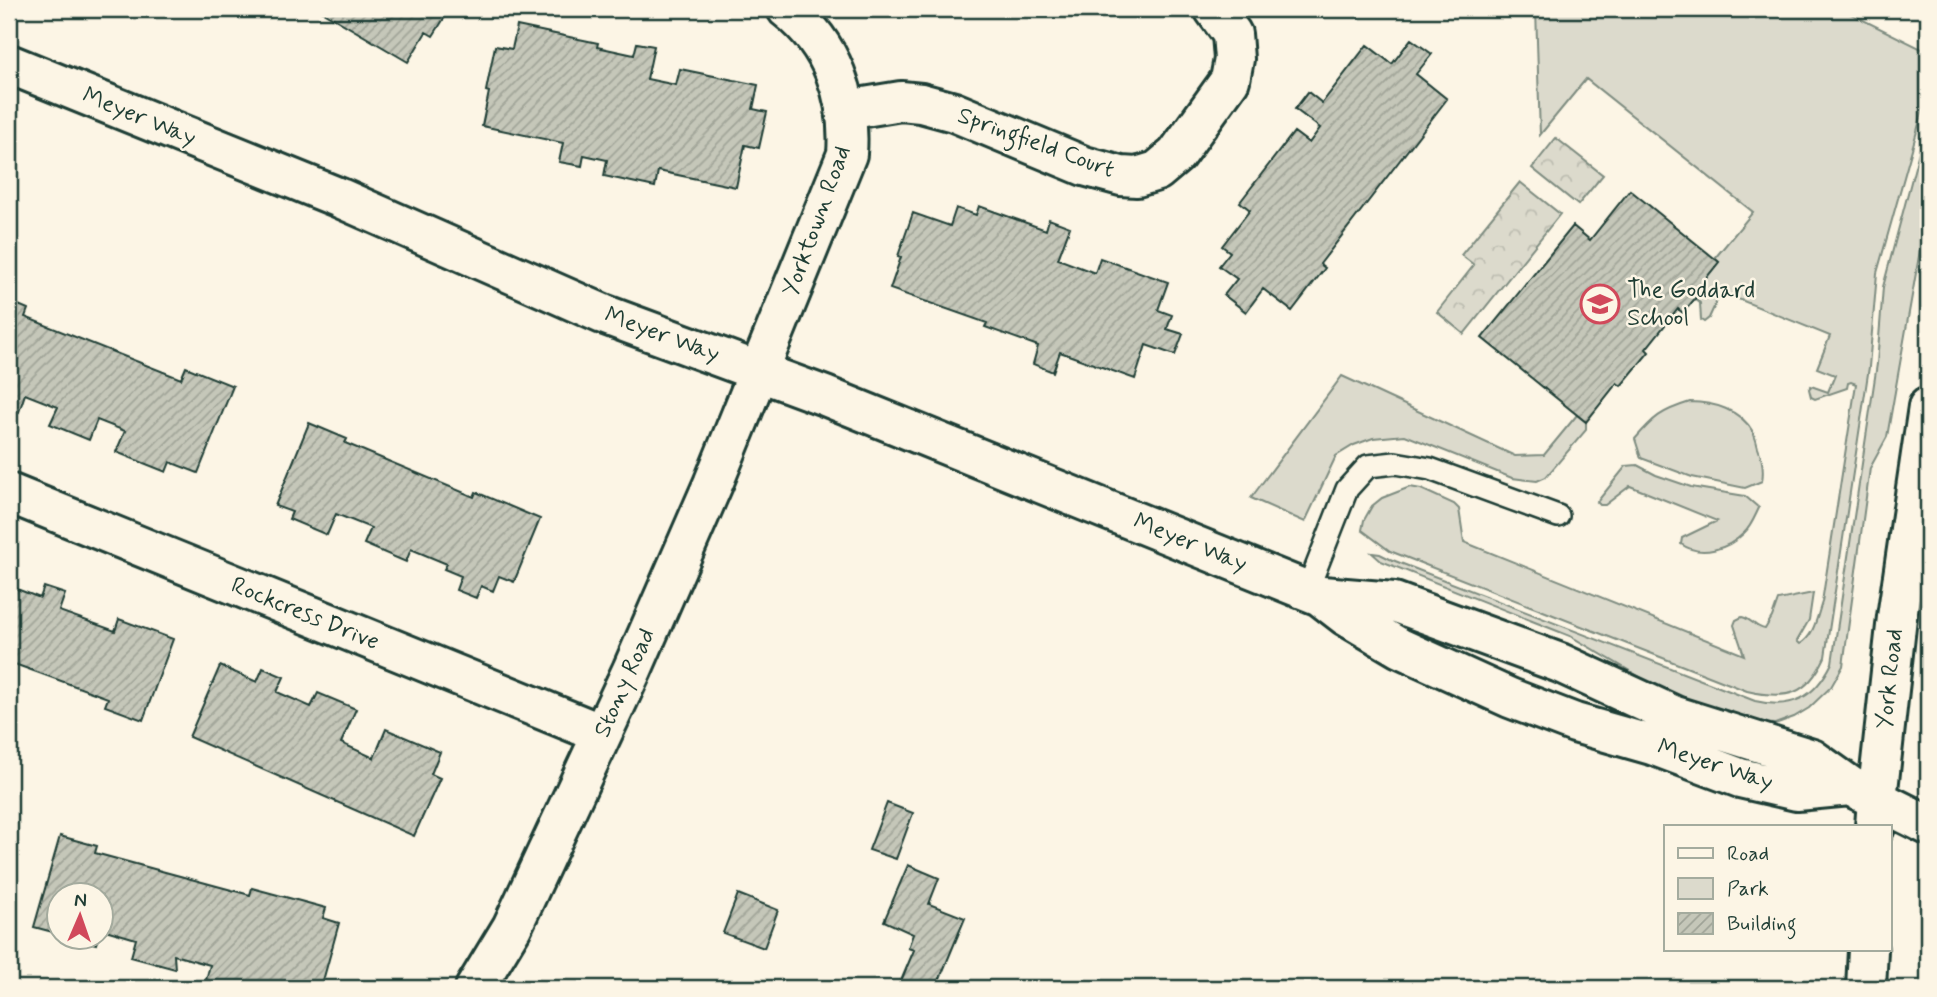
<svg xmlns="http://www.w3.org/2000/svg" width="1937" height="997" viewBox="0 0 1937 997" font-family="Mynerve,sans-serif">
	<defs>
		<pattern id="forest-crowns" width="20" height="18" patternUnits="userSpaceOnUse" patternTransform="scale(1.75)"><rect width="20" height="18" fill="#dcdacc"/><path d="M2 6a3 3 0 1 1 6 0M12 15a3 3 0 1 1 6 0" fill="none" stroke="#bcbcb0"/></pattern>
		<pattern id="building-hatch" width="6" height="6" patternUnits="userSpaceOnUse" patternTransform="scale(1.75)"><rect width="6" height="6" fill="#c5c7b9"/><path d="M-1 1l2-2M0 6l6-6M5 7l2-2" fill="none" stroke="#9fa397"/></pattern>
	</defs>
	<rect width="100%" height="100%" fill="#fcf5e5"/>
	<filter id="ink" filterUnits="userSpaceOnUse"><feTurbulence type="fractalNoise" baseFrequency=".0143" numOctaves="2"/><feDisplacementMap in="SourceGraphic" scale="14" xChannelSelector="R" yChannelSelector="G"/><feConvolveMatrix kernelMatrix="1 2 1 2 8 2 1 2 1" color-interpolation-filters="sRGB"/></filter>
	<g filter="url(#ink)">
		<path fill="#dcdacc" stroke="#7e8c80" stroke-width="2" d="M1536,9h305l87,43v40l-51,181 -8,94 -44,290c-18,39 -38,43 -78,34l-357,-140 -28,-21 2,-10 8,-14 10,-8 28,-11 11,2 33,15 5,5 5,33 280,113 -10,-30 2,-5 6,-3c10,2 13,11 23,12l7,-12 6,-17 35,-7 -4,27 -12,21 3,3c14,-8 17,-27 22,-42l34,-218 -5,-2 -3,1 -1,5 -32,11 -4,-2 -2,-8 2,-3 17,6 7,-17 -18,-7 13,-32 -109,-44 -12,26 -5,4 -3,-2 -1,-17 -5,-4 3,-4 -3,-3 24,-30 -4,-4 38,-46 -167,-133 -46,56z
			M1928,118v87l-41,232 -17,31 -27,198 -12,21 -22,21 -15,9 -19,7 -21,-1 -90,-32 -94,-55 -189,-75 -9,-8 8,1 10,5 365,142c38,9 60,-4 77,-38l45,-299 6,-77z
			M1342,376l173,80 29,-1 33,-40 9,7v8l-40,47 -9,4 -25,-3 -107,-43 -32,3 -19,7 -18,11 -31,66 -54,-24z
			M1690,402c23,0 51,8 63,30 2,5 4,11 5,16 4,10 6,22 4,33l-17,7 -53,-11 -51,-19 -6,-19c19,-22 26,-28 55,-37z
			M1637,465l19,10 35,12 54,9 14,12c-4,8 -8,19 -15,25 -16,16 -43,25 -63,11l1,-6 35,-17 -87,-35 -25,19h-5l-3,-3 29,-36z"/>
		<path fill="url(#forest-crowns)" stroke="#7e8c80" stroke-width="2" d="M1556,138l47,37 -25,30 -46,-37z
			M1520,182l40,32 -96,120 -27,-22 37,-47 -13,-10z"/>
		<path fill="url(#building-hatch)" stroke="#1f3d34" stroke-width="2" d="M318,9h132l-17,27 -7,-4 -18,30z
			M517,26l81,17 -1,4 37,8 3,-12 17,3 -7,33 29,6 4,-16 78,16 -5,24 14,3 -8,36 -14,-3 -9,42 -78,-16 -3,16 -51,-11 3,-16 -23,-5 -2,11 -23,-4 4,-19 -81,-17 7,-34 -3,-1 9,-45 17,3z
			M1411,39l21,15 -16,20 31,25 -127,165 5,4 -33,43 -29,-22 -17,23 -22,-17 13,-16 -18,-13 11,-14 -8,-6 28,-36 -10,-8 54,-70 15,11 11,-15 -25,-19 13,-17 14,11 45,-58 25,19z
			M1630,190l89,72 -24,30 3,3 -15,18 -5,-4 -32,40 3,3 -28,34 -4,-3 -31,39 -104,-84 91,-112 17,14z
			M979,206l67,24 3,-11 21,8 -12,32 37,14 5,-15 68,24 -10,28 14,5 -5,14 16,5 -8,21 -29,-10 -11,34 -75,-27 -7,20 -20,-8 5,-18 -53,-19 2,-4 -97,-34 11,-32 -3,-1 15,-43 37,13 6,-18 20,7z
			M9,301l19,8 -3,8 156,62 5,-12 47,19 -35,87 -28,-11 -4,10 -50,-20 9,-21 -28,-11 -8,20 -39,-16 8,-17 -33,-13 -6,18 -10,-4z
			M309,423l38,16 -2,4 129,54 2,-5 64,27 -26,63 -15,-6 -6,15 -12,-5 -5,12 -20,-8 5,-14 -17,-7 3,-5 -36,-15 -5,13 -42,-18 7,-16 -35,-14 -9,21 -38,-16 3,-7 -17,-6z
			M9,566l5,2 -5,15z
			M9,586l31,12 4,-11 21,7 -6,17 56,20 4,-12 54,20 -30,81 -38,-14 3,-8 -99,-36z
			M220,666l37,16 6,-14 21,9 -7,15 34,15 7,-14 38,16 -15,34 33,15 12,-29 54,23 -9,22 9,4 -26,58 -225,-99z
			M887,803l26,10 -17,46 -27,-9z
			M60,836l37,10 -2,7 155,42 2,-7 74,20 -3,10 16,5 -18,65h-85l-30,-8 4,-15 -36,-10 1,14 -44,-12 5,-18 -34,-10v-34h-42v39l-26,-7z
			M908,865l31,13 -10,26 36,14 -29,70h-38l16,-38 -6,-2 5,-14 -29,-13z
			M738,894l40,16 -14,38 -41,-15z
			M71,937h27l-2,7z"/>
		<g fill="none" stroke-linecap="round" stroke-linejoin="round">
			<defs>
				<path id="service" d="M1307,591l40,-102 21,-23 27,-3 35,6 128,47"/>
				<path id="minor" d="M9,64l331,134 263,116 222,82 495,200 26,20 54,32 110,50 65,25 77,22 88,33 57,13 53,-5
					M846,110l55,-9 20,2 33,9 130,54 37,10 16,1 20,-6 19,-16 54,-75 4,-21 -2,-25 -18,-25
					M9,493l593,241
					M1322,596l72,6 166,61 115,53 137,43 38,27 78,39
					M475,988l37,-61 120,-257 81,-186 134,-330c4,-56 -15,-110 -60,-145"/>
				<path id="trunk" d="M1875,827l2,-28 20,-182 31,-210
					M1866,988l2,-38"/>
			</defs>
			<use href="#service" stroke="#1f3d34" stroke-width="26"/>
			<use href="#minor" stroke="#1f3d34" stroke-width="44"/>
			<use href="#trunk" stroke="#1f3d34" stroke-width="44"/>
			<use href="#service" stroke="#fcf5e5" stroke-width="21"/>
			<use href="#minor" stroke="#fcf5e5" stroke-width="38"/>
			<use href="#trunk" stroke="#fcf5e5" stroke-width="38"/>
		</g>
	</g>
	<defs>
		<symbol id="school-ring" viewBox="-11 -11 22 22"><circle r="9.5" fill="#fcf5e5" stroke="#d1495b" stroke-width="1.5"/><path d="M0-5L7-2L0 1L-7-2ZM-4 1L0 2.5L4 1V4Q0 6-4 4Z" fill="#d1495b"/></symbol>
	</defs>
	<g fill-rule="evenodd">
		<use href="#school-ring" x="1578" y="282" width="44" height="44"/>
	</g>
	<g text-anchor="middle" dominant-baseline="central" stroke-width="5" stroke-linejoin="round" paint-order="stroke">
		<g font-size="24" fill="#1f3d34" stroke="#fcf5e5">
			<text transform="translate(139 117) rotate(22)">Meyer Way</text>
			<text transform="translate(1036 143) rotate(20)">Springfield Court</text>
			<text transform="translate(817 221) rotate(-70)">Yorktown Road</text>
			<text transform="translate(662 335) rotate(20)">Meyer Way</text>
			<text transform="translate(1190 543) rotate(22)">Meyer Way</text>
			<text transform="translate(305 614) rotate(22)">Rockcress Drive</text>
			<text transform="translate(1890 679) rotate(-84)">York Road</text>
			<text transform="translate(625 683) rotate(-66)">Stony Road</text>
			<text transform="translate(1715 765) rotate(18)">Meyer Way</text>
		</g>
		<g font-size="24" fill="#1f3d34" stroke="#fcf5e5" text-anchor="start">
			<text x="1627" y="290">The Goddard<tspan x="1627" dy="28">School</tspan></text>
		</g>
	</g>
	<rect width="1937" height="997" fill="none" stroke="#fcf5e5" stroke-width="35"/>
	<rect x="18" y="18" width="1902" height="962" fill="none" stroke="#1f3d34" stroke-width="2.5" filter="url(#ink)"/>
	<rect x="1664" y="825" width="228" height="126" fill="#fcf5e5" stroke="#a4ab9e" stroke-width="2"/>
	<rect x="1678" y="848" width="35" height="10" fill="#fcf5e5" stroke="#a4ab9e" stroke-width="2"/>
	<text x="1727" y="860" font-size="21" fill="#1f3d34">Road</text>
	<rect x="1678" y="878" width="35" height="21" fill="#dcdacc" stroke="#a4ab9e" stroke-width="2"/>
	<text x="1727" y="895" font-size="21" fill="#1f3d34">Park</text>
	<rect x="1678" y="913" width="35" height="21" fill="url(#building-hatch)" stroke="#a4ab9e" stroke-width="2"/>
	<text x="1727" y="930" font-size="21" fill="#1f3d34">Building</text>
	<g transform="translate(80 916) rotate(2)"><circle r="33" fill="#fcf5e5" stroke="#a4ab9e" stroke-width="2"/>
	<path d="M0-5L12 26L0 18L-12 26Z" fill="#d1495b"/>
	<text y="-10" font-size="19" font-weight="bold" text-anchor="middle" fill="#1f3d34">N</text>
	</g>
</svg>
